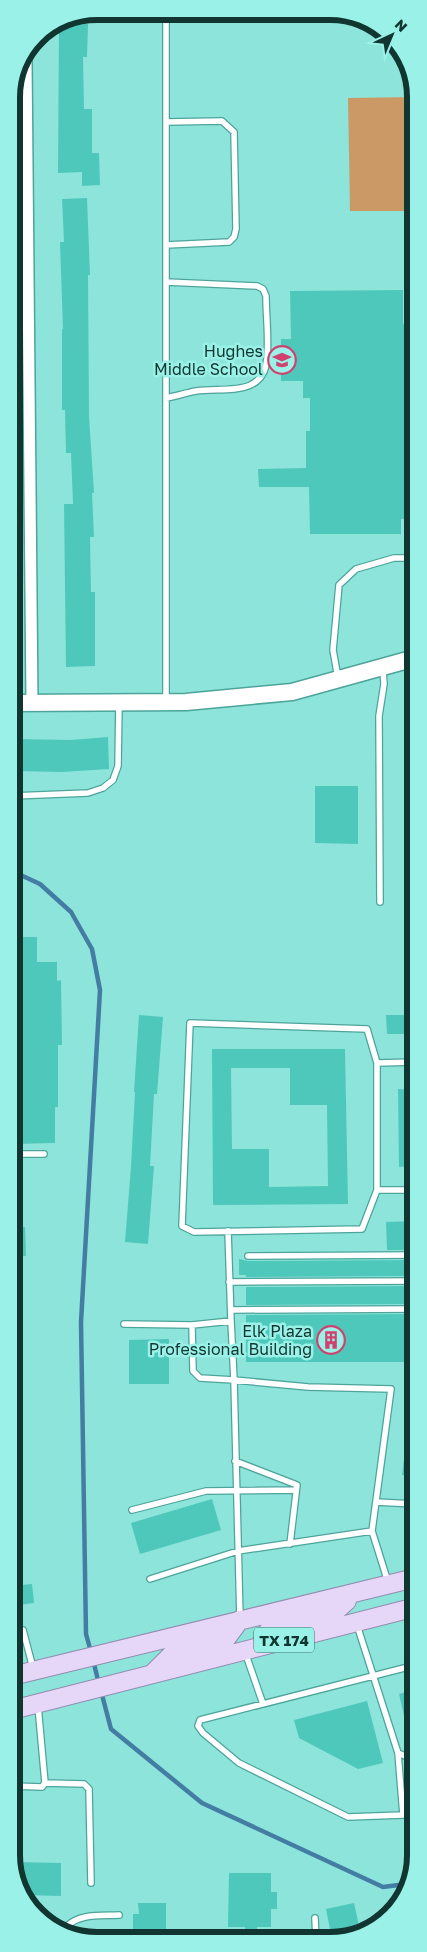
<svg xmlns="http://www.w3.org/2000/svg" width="427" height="1952" viewBox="0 0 427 1952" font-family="'Golos Text',sans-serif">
	<rect width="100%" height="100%" fill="#8de4da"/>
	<path fill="#cb9966" d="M415,97v114h-65l-2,-113z"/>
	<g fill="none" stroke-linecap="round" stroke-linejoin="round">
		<path stroke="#447da4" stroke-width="4.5" d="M12,871l28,13 31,28 21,37 8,41 -19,332 5,312 5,18
			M93,1660l6,24
			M101,1691l10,38 91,74 181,84 23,-3"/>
	</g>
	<path fill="#4fc8bc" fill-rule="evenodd" d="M59,24h29l-1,33h-4l1,52h8v44h7l1,32 -18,1v-14l-24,1z
		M87,198l3,77h-2l1,141 5,77h-2l2,44h-4l1,55h4v74l-29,1 -2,-163h9l-2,-51h-5l-1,-43h-3v-81h1l-3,-87h4l-2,-43z
		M403,290v34l8,-1v13h4v183h-14v15h-91l-1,-47h-50l-1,-18 48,-1v-37h4v-33h-7v-17h-22v-42h10l-1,-48z
		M108,737l1,32 -47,3 -47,-1v-32l55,1z
		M315,786h43v58l-43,-1z
		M12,937h25v25h20v19l4,-1 1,65h-4v62h-3v36l-43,1z
		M139,1015l24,2 -6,77h-3l-4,72h4l-6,78 -23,-2 6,-75 4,-75h-1z
		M386,1015h29v19h-28z
		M212,1049h133l3,155 -135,1zM231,1068h59v37h37l1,81 -59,1v-38h-37z
		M398,1089l17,1v76l-16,1z
		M415,1221v29h-28l-1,-28z
		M12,1227h13l1,29h-14z
		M239,1259l9,2 167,-1v16l-169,1v-2h-7z
		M415,1286v18l-169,1v-18z
		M415,1314v48h-169v-47z
		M169,1339v45h-40v-44z
		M408,1428h7v48l-13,-1z
		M212,1499l9,31 -81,24 -9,-31z
		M32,1584l2,19 -22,3v-20z
		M416,1689v56l-5,1 -12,-52z
		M367,1701l16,62 -25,6 -59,-31 -5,-18z
		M12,1862l49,1v33l-36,-1z
		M229,1873h42v19h6v17h-6v18h-14v5h-12v-5h-17z
		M138,1903h28v36h-33v-25h6z
		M354,1903l6,27 -19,10h-9l-6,-31z"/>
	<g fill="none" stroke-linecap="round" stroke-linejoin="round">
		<defs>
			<path id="lane" d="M166,16v686
				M166,122l56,-1 12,11 2,97 -2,8 -5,5 -63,3
				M166,282l91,4 6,3 3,7c0,20 3,41 1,62 -3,40 -43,29 -71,33 -10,2 -20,5 -30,7
				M411,662l4,10
				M338,678l-5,-28 6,-65 17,-16 38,-11h21
				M12,796l76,-3 15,-5 10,-8 5,-14 1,-63
				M380,902l-1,-186 5,-32 -1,-14
				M415,1062l-38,1 -10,-34 -177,-6 -8,203 12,6 168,-3 15,-39h38
				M377,1063v127
				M12,1154h32
				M248,1256l167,-1
				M229,1282l186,-1
				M231,1310l184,-1
				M124,1324l68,1 39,-4 -3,-90
				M192,1325l1,46 7,7 34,2 -3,-59
				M235,1461l62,24 -7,59
				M376,1502l39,2
				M132,1510l74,-19 90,-1
				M150,1579l88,-28 134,-20
				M240,1619l-6,-239 74,7 83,2 -19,142 16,51
				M357,1625l41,128 12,5 6,-1
				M12,1632l11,-2 10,38
				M245,1652l18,52
				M398,1753l5,62 -55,2 -109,-54 -36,-30 -5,-7 2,-6 216,-55
				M45,1783l39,1 5,5 2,94
				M12,1786l30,1 3,-4 -7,-77
				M379,1916l1,3
				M315,1918l1,22
				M66,1931v-4c13,-14 35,-11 53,-12"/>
			<path id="street" d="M26,60l6,643"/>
			<path id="secondary" d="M12,703l174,-1 106,-10 123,-34"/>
			<path id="primary" d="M260,1646l10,-18 68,-19 9,-8
				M152,1674l22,-22 52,-13 14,-19
				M12,1676l403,-98
				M12,1710l404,-103"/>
		</defs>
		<use href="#lane" stroke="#4ca49b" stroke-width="8"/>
		<use href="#street" stroke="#4ca49b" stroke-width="14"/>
		<use href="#secondary" stroke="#4ca49b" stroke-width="19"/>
		<use href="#primary" stroke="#918daf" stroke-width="20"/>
		<use href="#lane" stroke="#fff" stroke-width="5.5"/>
		<use href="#street" stroke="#fff" stroke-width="11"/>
		<use href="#secondary" stroke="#fff" stroke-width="16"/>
		<use href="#primary" stroke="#e6d7f8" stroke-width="18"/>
	</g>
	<defs>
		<symbol id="school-ring" viewBox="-11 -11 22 22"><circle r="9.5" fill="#9af1e7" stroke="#d0426d" stroke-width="1.5"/><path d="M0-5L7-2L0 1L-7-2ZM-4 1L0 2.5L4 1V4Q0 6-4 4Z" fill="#d0426d"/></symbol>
		<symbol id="building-ring" viewBox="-11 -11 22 22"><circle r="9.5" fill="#9af1e7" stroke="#d0426d" stroke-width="1.5"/><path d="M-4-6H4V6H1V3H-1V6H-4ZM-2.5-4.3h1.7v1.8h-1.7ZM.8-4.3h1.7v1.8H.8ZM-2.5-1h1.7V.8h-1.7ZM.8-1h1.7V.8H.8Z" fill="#d0426d"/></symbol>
	</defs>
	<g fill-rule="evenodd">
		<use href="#school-ring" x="266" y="344" width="32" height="32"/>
		<use href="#building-ring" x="315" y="1324" width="32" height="32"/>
	</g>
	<g text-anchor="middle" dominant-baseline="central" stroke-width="5" stroke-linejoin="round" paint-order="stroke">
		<rect fill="#9af1e7" stroke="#3a6e68" stroke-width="1" x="254" y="1627.5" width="60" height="25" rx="4"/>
		<g font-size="15" font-weight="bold" fill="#113632">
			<text x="284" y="1640">TX 174</text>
		</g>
		<g font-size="16" fill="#113632" stroke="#9af1e7" text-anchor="end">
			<text x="263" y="351">Hughes<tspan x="263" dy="18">Middle School</tspan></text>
			<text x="312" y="1331">Elk Plaza<tspan x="312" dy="18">Professional Building</tspan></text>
		</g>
	</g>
	<path d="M0 0H427V1952H0ZM97 20H330A77 77 0 0 1 407 97V1855A77 77 0 0 1 330 1932H97A77 77 0 0 1 20 1855V97A77 77 0 0 1 97 20Z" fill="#9af1e7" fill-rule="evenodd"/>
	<path fill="none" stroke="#113632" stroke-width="6" d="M97 20H330A77 77 0 0 1 407 97V1855A77 77 0 0 1 330 1932H97A77 77 0 0 1 20 1855V97A77 77 0 0 1 97 20Z"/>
	<g transform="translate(392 35) rotate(44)" stroke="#9af1e7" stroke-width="4" paint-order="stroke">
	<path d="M0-4L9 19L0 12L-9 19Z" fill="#113632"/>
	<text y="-8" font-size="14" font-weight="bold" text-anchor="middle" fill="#113632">N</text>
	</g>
</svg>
